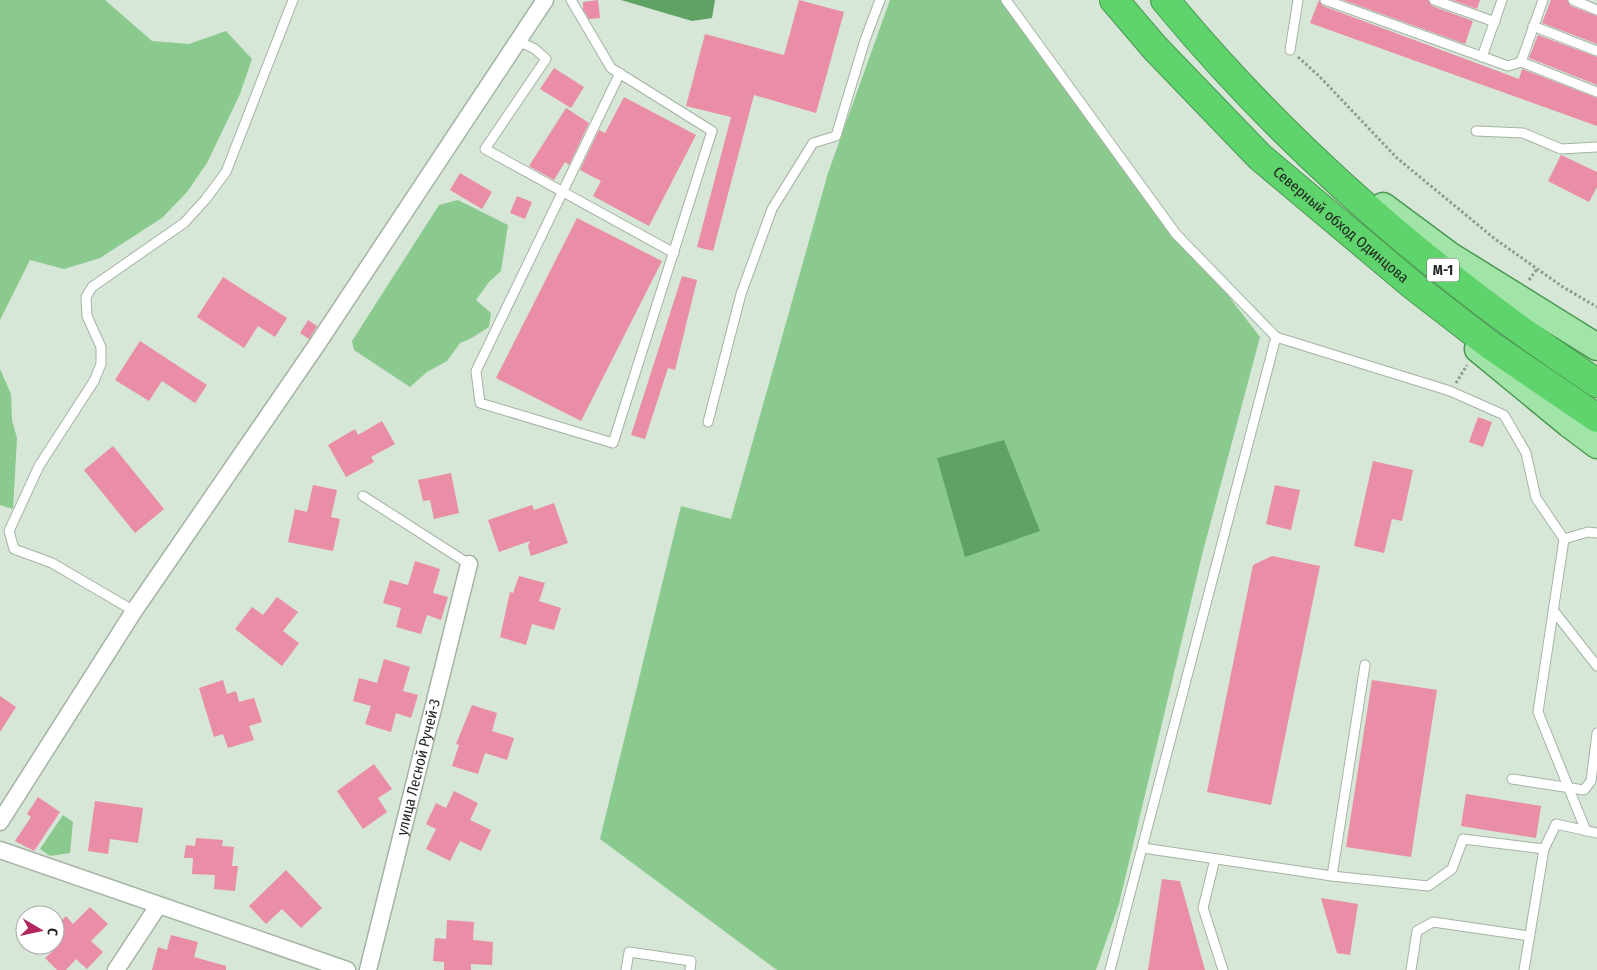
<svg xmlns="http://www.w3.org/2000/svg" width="1597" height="970" font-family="'Fira Sans Condensed',sans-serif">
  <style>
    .green { fill: #8bca8e }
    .water { fill: #5ea363 }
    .building { fill: #ea8da7 }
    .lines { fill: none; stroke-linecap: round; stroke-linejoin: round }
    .lane-casing { stroke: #a4b3a4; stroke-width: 11 }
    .street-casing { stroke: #a4b3a4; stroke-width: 19 }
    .primary-casing { stroke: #4a9852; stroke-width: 29 }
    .highway-casing { stroke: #4a9852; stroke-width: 30 }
    .path { stroke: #8e9a8e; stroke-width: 3; stroke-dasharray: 2.5 2.5; stroke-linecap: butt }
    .lane { stroke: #fff; stroke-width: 9 }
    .street { stroke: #fff; stroke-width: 16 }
    .primary { stroke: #a0e5a7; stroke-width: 26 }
    .highway { stroke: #60d46c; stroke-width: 28 }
    .labels { text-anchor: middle; stroke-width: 5; stroke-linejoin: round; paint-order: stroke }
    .shield { fill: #fff; stroke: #646864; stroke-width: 1 }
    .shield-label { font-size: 14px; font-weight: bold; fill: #222822 }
    .street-label { font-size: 15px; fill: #222822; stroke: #fff }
  </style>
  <rect width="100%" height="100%" fill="#d6e6d7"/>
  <g class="green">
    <polygon points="0,0 105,0 152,41 189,44 226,31 252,59 240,94 207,163 187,192 162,218 100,258 64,269 30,260 0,320"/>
    <polygon points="890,0 1001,0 1260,337 1203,551 1119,904 1096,970 777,970 600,839 681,506 731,519 828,173"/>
    <polygon points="458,200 508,225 501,271 489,282 476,300 491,313 489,327 470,339 460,343 447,361 427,372 410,387 354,350 352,341 439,205"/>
    <polygon points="0,369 11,394 12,420 17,438 13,509 0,505"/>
    <polygon points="63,815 73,822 70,853 50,856 40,849"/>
  </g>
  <g class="water">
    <polygon points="621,0 715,0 712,18 692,21"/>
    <polygon points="1004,440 1040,531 965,557 937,458"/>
  </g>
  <g class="building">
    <polygon points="598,0 600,18 589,19 583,9 583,2"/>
    <polygon points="799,0 844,12 816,113 754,95 713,251 697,247 731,117 686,106 705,34 784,55"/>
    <polygon points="1319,0 1323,6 1519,79 1522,69 1597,98 1597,126 1310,23"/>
    <polygon points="1343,0 1428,0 1432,6 1473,21 1465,44"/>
    <polygon points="1452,0 1480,0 1477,9"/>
    <polygon points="1551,0 1567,0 1571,6 1597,16 1597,44 1542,23"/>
    <polygon points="1538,35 1597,57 1597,85 1529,58"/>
    <polygon points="554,68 584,87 571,108 540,89"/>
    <polygon points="624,97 696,135 649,226 593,196 601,181 580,170 599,130 605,133"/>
    <polygon points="566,108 589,123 569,165 565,162 554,180 529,166"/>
    <polygon points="1561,155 1597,172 1597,187 1589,202 1548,181"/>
    <polygon points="460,173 492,192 482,209 450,190"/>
    <polygon points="517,196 532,202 525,219 510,213"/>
    <polygon points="577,218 662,261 581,421 496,378"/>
    <polygon points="682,276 697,280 675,370 668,368 645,439 631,435"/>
    <polygon points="223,277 287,318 275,337 258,326 244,348 197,317"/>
    <polygon points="308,320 317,326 309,339 300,333"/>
    <polygon points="140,341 207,385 195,403 162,381 149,401 115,380"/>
    <polygon points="1478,417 1492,422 1483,447 1469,442"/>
    <polygon points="382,421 395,444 371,457 374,462 346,477 328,445 355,429 358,435"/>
    <polygon points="113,446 164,509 135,533 84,470"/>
    <polygon points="1373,461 1413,470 1402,521 1392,519 1384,553 1354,546"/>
    <polygon points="451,473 459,513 434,519 430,500 423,501 418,480"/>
    <polygon points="313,485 337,490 331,517 340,519 333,551 288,542 295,509 307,512"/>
    <polygon points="1275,485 1300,490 1291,530 1266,524"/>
    <polygon points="554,503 568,543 531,556 528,546 530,541 499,552 488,520 532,505 534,510"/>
    <polygon points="1272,556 1320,566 1271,805 1207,792 1253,565"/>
    <polygon points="415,561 440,569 433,593 448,597 441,620 427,615 421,634 396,627 401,608 383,603 390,580 408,585"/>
    <polygon points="519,576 545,583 539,601 561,608 554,630 532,624 526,645 500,637 510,592 513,593"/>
    <polygon points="277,597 298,612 283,631 299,643 282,666 235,629 252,607 263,615"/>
    <polygon points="384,659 410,667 403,691 418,695 411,718 396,713 391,732 365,724 371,706 353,701 359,678 377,683"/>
    <polygon points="223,680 227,694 236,691 239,702 254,698 262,722 249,726 254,740 228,748 223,734 214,737 199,688"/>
    <polygon points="1372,680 1437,690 1411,857 1346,847"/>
    <polygon points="0,696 16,707 0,732"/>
    <polygon points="472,705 497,713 492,731 514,738 507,760 485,753 478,774 452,766 459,745 456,744"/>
    <polygon points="374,764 392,789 378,798 387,812 363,829 337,791"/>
    <polygon points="454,791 478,803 470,820 491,830 481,851 460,841 450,861 426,849 436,829 426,824 436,803 446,808"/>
    <polygon points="1466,794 1541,806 1536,838 1461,826"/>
    <polygon points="38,797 60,812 34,851 15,841 31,817 27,814"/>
    <polygon points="95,801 143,808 138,843 110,839 108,854 88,851"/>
    <polygon points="196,838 223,840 222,846 234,847 232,866 238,866 235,891 214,889 215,875 192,874 193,858 184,858 186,845 195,846"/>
    <polygon points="286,870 322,908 301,928 282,909 266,924 249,906"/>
    <polygon points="1162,879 1180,881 1205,970 1148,970"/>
    <polygon points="1321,898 1358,904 1350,955 1337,953"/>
    <polygon points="90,907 108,924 91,941 103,952 87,969 76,959 66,970 57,970 45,958 55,949 55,927 66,916 73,924"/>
    <polygon points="447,920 474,922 473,940 493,942 492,965 471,964 471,970 444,970 444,962 433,961 435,938 446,939"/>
    <polygon points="171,935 198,942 194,957 226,966 226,970 152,970 158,947 167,950"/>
  </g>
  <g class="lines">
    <defs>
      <g id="lane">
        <polyline points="571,0 611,68 712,131 613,443 480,403 476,371 620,73"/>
        <polyline points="1006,0 1176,234 1276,337 1450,391 1504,415 1526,453 1536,498 1564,539 1538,712 1586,831"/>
        <polyline points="1325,0 1508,66 1521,62 1597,92"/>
        <polyline points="1434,0 1495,22"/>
        <polyline points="1573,0 1597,10"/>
        <polyline points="1533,26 1597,51"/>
        <polyline points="518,41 535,49 546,59 485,149 674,253"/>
        <polyline points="1290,50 1298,0"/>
        <polyline points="1482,57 1502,0"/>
        <polyline points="1521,62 1543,0"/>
        <polyline points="1476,131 1523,133 1561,149 1597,147"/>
        <polyline points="708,422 741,294 772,209 813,143 836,136 865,40 880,0"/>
        <polyline points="363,496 469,564"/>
        <polyline points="1564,539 1588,532 1597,533"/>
        <polyline points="1553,610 1597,666"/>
        <polyline points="134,611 52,563 14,549 9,531 39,466 94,381 101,364 101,347 87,316 86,297 92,287 184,223 205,200 226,172 293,0"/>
        <polyline points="1512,779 1584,790 1591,781 1597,733"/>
        <polyline points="1143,848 1332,876 1365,665"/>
        <polyline points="1215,859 1203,908 1223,970"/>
        <polyline points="1332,876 1428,886 1452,869 1463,839 1544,849 1556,824 1597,833"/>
        <polyline points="626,970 629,952 691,961 690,970"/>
        <polyline points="1110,970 1276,337"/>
        <polyline points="1411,970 1417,931 1433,922 1529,936"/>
        <polyline points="1524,970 1544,849"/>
      </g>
      <g id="street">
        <polyline points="0,822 134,611 316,346 545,0"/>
        <polyline points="0,850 347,970"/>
        <polyline points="116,970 158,906"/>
        <path id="s1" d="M368,970l101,-406"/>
      </g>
      <g id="primary">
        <polyline points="1383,206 1449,255 1597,347"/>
        <polyline points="1478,349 1569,424 1597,445"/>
      </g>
      <g id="highway">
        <path id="s2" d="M1114,0l41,48 105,109 155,130 75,58 107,73"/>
        <path d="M1165,0c123,149 272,277 432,383"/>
      </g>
    </defs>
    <use href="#lane" class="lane-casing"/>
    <use href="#street" class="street-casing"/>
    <use href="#primary" class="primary-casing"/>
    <use href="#highway" class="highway-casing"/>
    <g class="path">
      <polyline points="1298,57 1319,76 1397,158 1495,239 1563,287 1597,307"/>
      <polyline points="1529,280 1537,269"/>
      <polyline points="1456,383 1467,365"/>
    </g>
    <use href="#lane" class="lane"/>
    <use href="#street" class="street"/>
    <use href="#primary" class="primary"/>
    <use href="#highway" class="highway"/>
  </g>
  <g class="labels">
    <rect class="shield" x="1427" y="258.5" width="32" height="23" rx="4"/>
    <g class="shield-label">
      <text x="1443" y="275">М-1</text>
    </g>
    <g class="street-label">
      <text dy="5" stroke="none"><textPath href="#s2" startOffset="320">Северный обход Одинцова</textPath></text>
      <text dy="5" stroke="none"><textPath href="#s1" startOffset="209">улица Лесной Ручей-3</textPath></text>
    </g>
  </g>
  <g transform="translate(40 930) rotate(99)"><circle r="24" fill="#ffffff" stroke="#a7a9a7"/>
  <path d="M0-4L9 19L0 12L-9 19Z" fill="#b2255e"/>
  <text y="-8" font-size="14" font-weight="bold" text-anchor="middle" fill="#222822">С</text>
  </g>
</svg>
